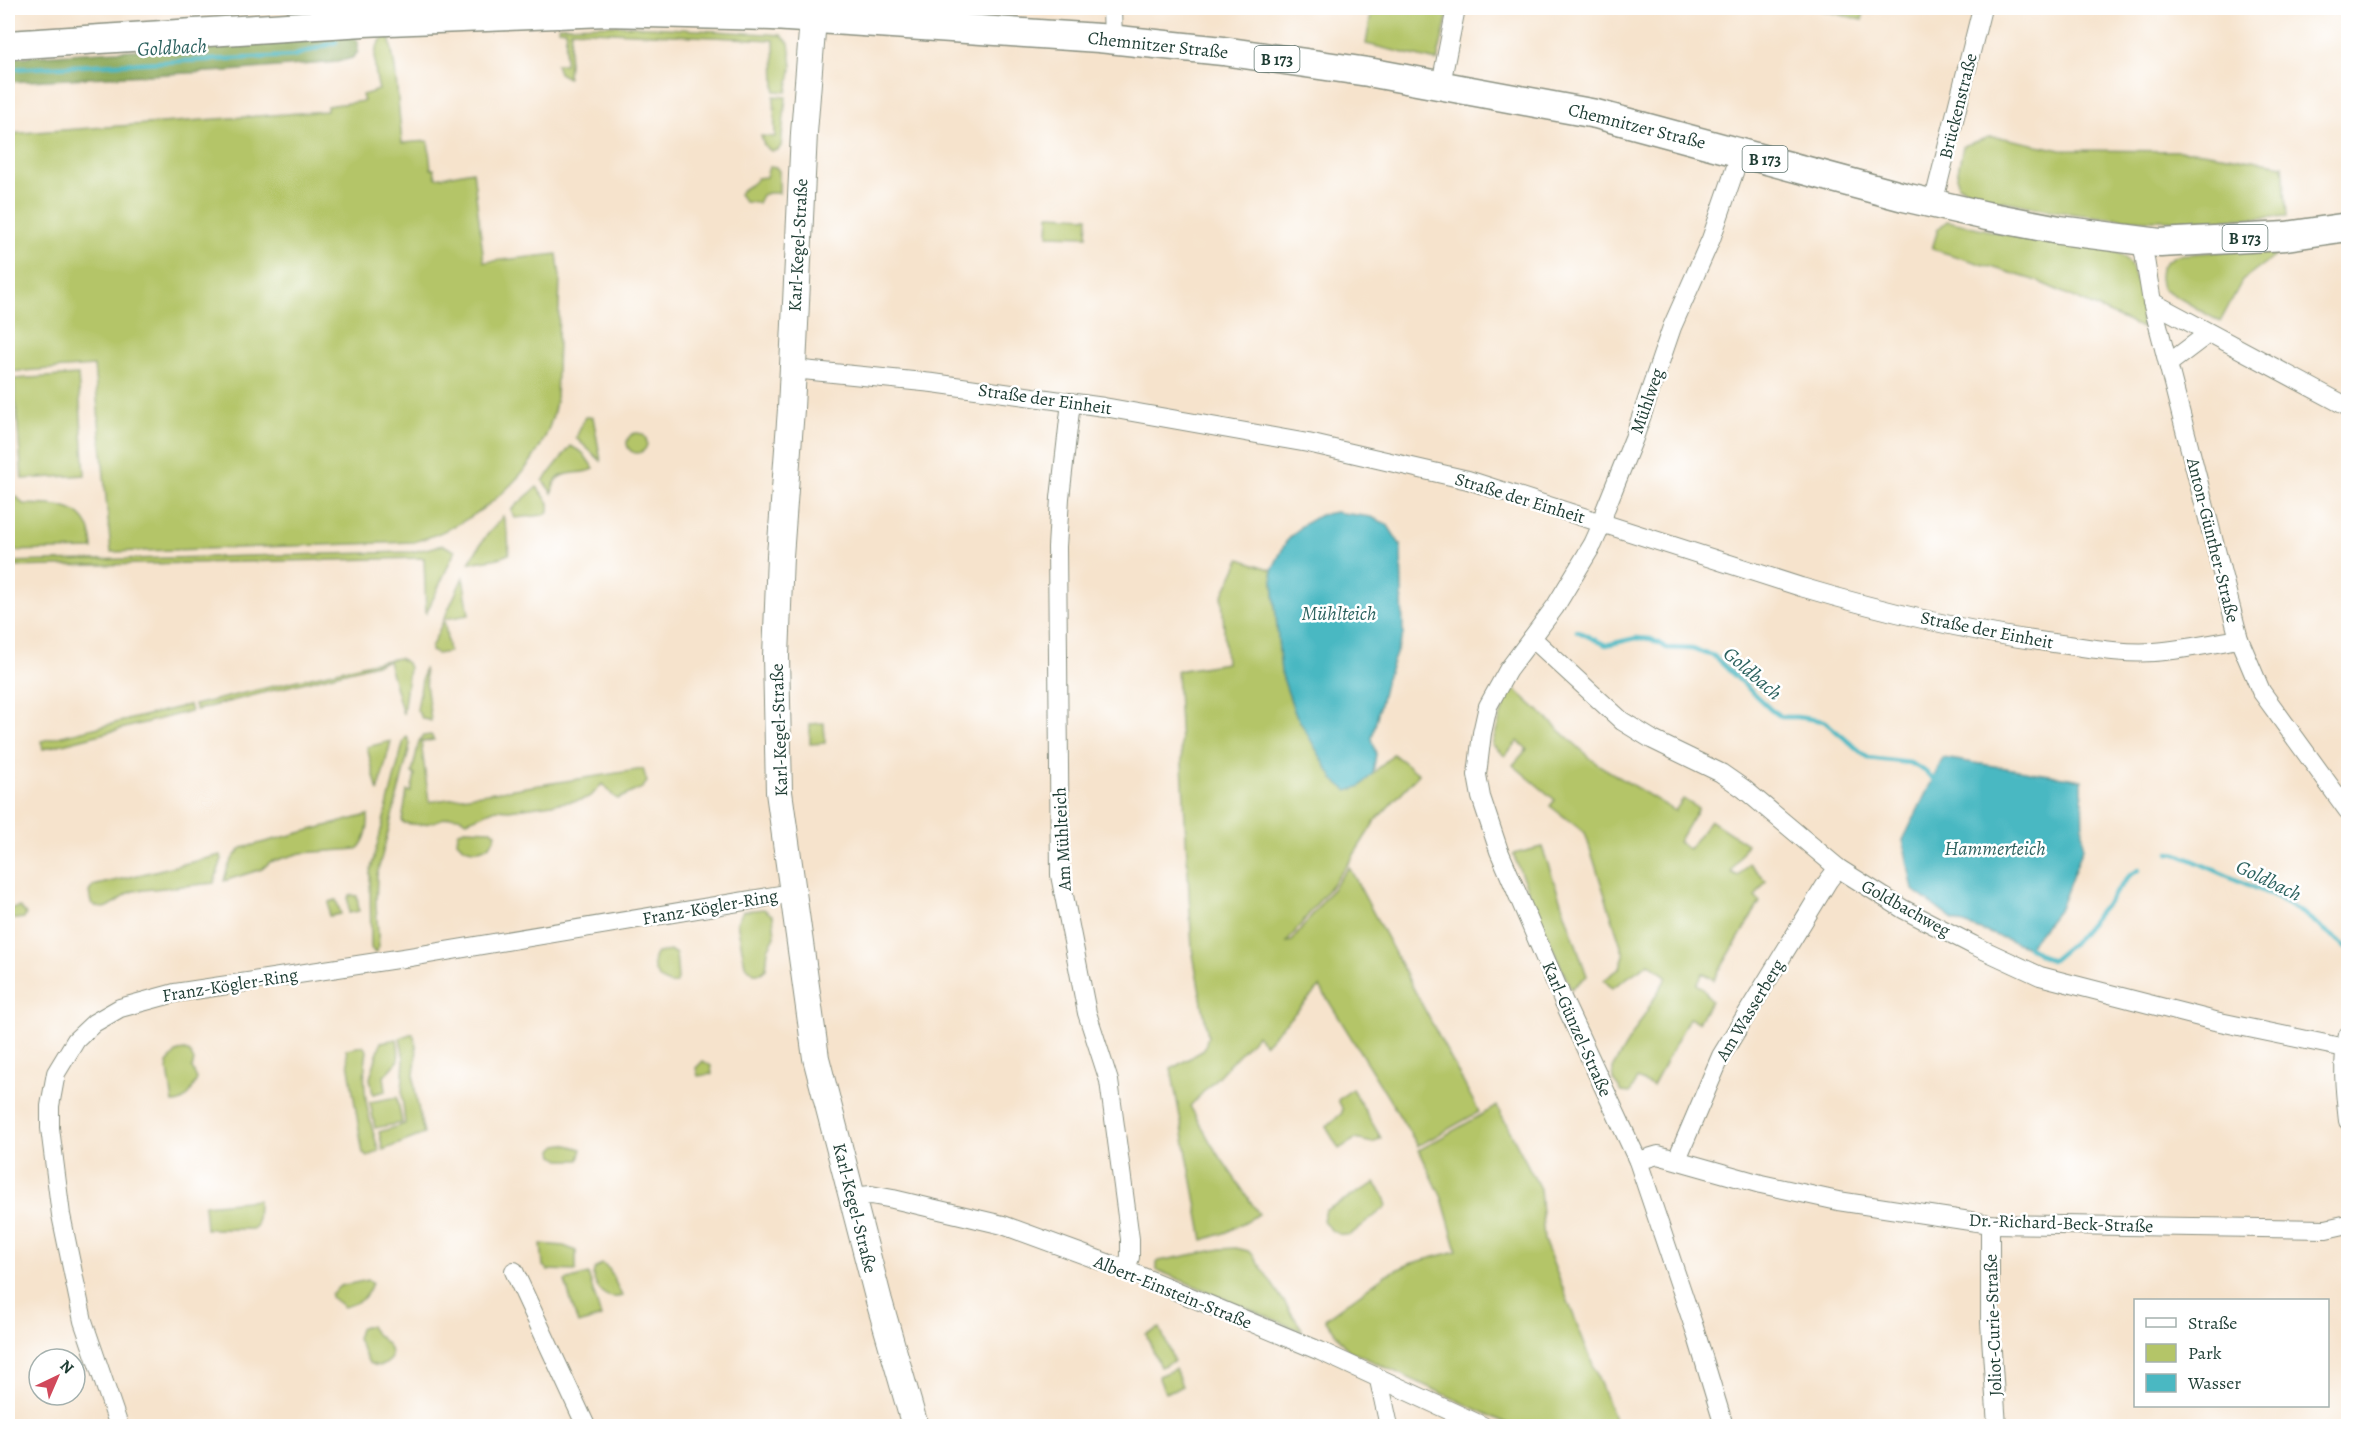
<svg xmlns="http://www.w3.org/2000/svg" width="2356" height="1434" font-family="Alegreya,serif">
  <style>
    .green { fill: #b4c568; stroke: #6a814e; stroke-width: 1.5 }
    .forest { fill: #8faa5c; stroke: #577448; stroke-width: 1.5 }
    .water { fill: #4ab8c2; stroke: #347a7b; stroke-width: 1.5 }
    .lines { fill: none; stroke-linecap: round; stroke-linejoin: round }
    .stream { stroke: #4ab8c2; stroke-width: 4.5 }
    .street-casing { stroke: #8a9080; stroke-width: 20 }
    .secondary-casing { stroke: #8a9080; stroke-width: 28 }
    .primary-casing { stroke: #8a9080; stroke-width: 31 }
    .street { stroke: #fff; stroke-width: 18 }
    .secondary { stroke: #fff; stroke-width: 26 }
    .primary { stroke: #fff; stroke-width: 28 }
    .labels { text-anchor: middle; stroke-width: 5; stroke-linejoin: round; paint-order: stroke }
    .shield { fill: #fff; stroke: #627771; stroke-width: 1.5 }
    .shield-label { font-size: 16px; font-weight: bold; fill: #1f3d34 }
    .street-label { font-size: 18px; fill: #1f3d34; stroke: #fff }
    .water-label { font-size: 20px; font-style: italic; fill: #2c625f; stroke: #fff }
  </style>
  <rect width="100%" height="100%" fill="#fff"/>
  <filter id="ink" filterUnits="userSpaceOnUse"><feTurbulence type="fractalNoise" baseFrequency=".0167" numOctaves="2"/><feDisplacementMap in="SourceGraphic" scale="12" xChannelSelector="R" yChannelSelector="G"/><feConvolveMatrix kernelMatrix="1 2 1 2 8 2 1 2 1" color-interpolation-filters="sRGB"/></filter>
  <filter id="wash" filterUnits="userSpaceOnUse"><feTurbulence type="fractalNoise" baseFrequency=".008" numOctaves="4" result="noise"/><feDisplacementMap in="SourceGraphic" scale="24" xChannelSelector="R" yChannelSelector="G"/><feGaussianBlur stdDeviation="1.35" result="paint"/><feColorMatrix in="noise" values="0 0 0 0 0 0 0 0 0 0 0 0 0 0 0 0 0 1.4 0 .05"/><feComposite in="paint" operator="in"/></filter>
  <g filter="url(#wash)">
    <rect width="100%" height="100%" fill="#f6e3cc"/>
    <g class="green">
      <polygon points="1372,8 1439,8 1449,10 1437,61 1366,44"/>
      <polygon points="1814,8 1865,8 1862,20"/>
      <polygon points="616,25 781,35 789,43 792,66 787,92 775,91 774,40 571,30 568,78 559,73 556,64 565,64 566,30 559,29 559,26"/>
      <path d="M387,35h2l6,33 7,75 26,-2 3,28h3l2,9 37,-7 11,91 73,-8 3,23 -4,125c-12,69 -77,121 -142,140l-303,10 -17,-186 -86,6v-238l319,-23v-5l37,-5 -2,-6 17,-5c-4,-17 -10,-44 8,-55z"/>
      <polygon points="774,96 786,97 781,146 778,150 771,151 764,145 761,136 775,137"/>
      <path d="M1989,137l15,1 57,12 135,1 87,14 4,51c-92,7 -183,8 -273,-13 -20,-4 -39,-7 -56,-18l-1,-9 6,-30z"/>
      <path d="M769,167h7l3,4v22h-11l-6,2 -4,8 -13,-1 -6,-8c5,-8 14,-8 18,-16l9,-1z"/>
      <polygon points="1049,215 1088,217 1087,236 1048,235"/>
      <path d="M1947,221c46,10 92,22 139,26 12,2 26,1 36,8 17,14 20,52 20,73l-105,-47 -105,-32 6,-20z"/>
      <path d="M2289,246l-47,35 -22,41 -58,-34c-5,-16 -1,-26 15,-33z"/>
      <polygon points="78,375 85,475 22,479 14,379"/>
      <polygon points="585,417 593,417 601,461 576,438"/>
      <circle cx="637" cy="443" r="10"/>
      <path d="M571,446l12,7 11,16c-17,8 -39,-3 -42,24l-9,-12z"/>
      <polygon points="537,487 549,503 549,511 544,515 515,518 511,510"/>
      <path d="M8,495l9,2 6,7c36,1 68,-1 70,45l-85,2z"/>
      <polygon points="503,516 508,534 509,554 499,558 469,563 483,540"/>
      <polygon points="443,545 455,551 426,614 424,558 8,567 8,562 412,552"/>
      <polygon points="1240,559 1272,570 1281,672 1295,713 1360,786 1393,754 1419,774 1375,821 1350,861 1287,942 1292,941 1349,867 1479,1112 1418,1146 1320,987 1265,1044 1257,1035 1190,1106 1212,1145 1259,1214 1227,1232 1203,1240 1171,1069 1204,1050 1208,1036 1192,949 1177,671 1226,663 1222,597"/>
      <polygon points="463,577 469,615 444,619 449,652 437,654 431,651 431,648"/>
      <polygon points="399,658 407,663 409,668 403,714 388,661 196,710 194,705 370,663"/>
      <polygon points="424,668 431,721 422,718 417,710"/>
      <polygon points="1510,685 1597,764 1675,811 1683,799 1698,808 1678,842 1689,849 1710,820 1747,844 1731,872 1738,876 1749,863 1766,881 1755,897 1760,902 1714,980 1703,973 1697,984 1704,990 1711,1001 1698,1022 1689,1018 1653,1086 1637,1079 1630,1093 1622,1092 1613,1080 1613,1067 1667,977 1649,963 1612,988 1604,980 1620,968 1624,955 1585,833 1550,806 1555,800 1513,765 1527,749 1518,741 1505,756 1492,745"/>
      <polygon points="189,705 191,711 43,749 41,741"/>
      <polygon points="824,723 825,743 810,744 810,724"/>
      <path d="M431,735l3,5 -13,2 8,60 214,-33 4,13 -5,6 -24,11c-8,-3 -9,-11 -16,-15l-11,12 -10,4 -72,10 -13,-1 -29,12c-17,-11 -26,1 -43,3 -6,1 -14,0 -20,-1l-2,-2 5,-30 4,1 4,-17 -3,-2 7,-32 4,-5z"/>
      <polygon points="407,737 410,743 408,754 377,875 376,906 379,947 375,953 371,948 370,873 404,740"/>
      <polygon points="391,741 378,792 367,747"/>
      <path d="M368,815c1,11 -2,27 -11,34l-56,4 -31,9 -8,7 -38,12c3,-14 7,-23 18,-33z"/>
      <path d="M464,829l27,1 5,3c-4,19 -27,23 -39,8l1,-8z"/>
      <polygon points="1542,847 1587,976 1571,989 1536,910 1513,854"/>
      <path d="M221,855l1,4 -8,24 -81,8c-16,6 -25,26 -42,12l-2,-11 4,-6z"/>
      <polygon points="350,895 357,896 359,911 349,913 348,898"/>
      <polygon points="336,900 341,914 329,916 329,902"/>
      <polygon points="20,907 26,914 24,918 8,920 8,909"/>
      <polygon points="764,909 773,916 775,936 768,949 766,969 761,973 754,973 745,965 737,922 743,911"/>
      <path d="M671,951l5,3 2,25 -3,5c-16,2 -28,-19 -18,-31z"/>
      <path d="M410,1034h3c8,20 0,29 1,48 2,17 6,35 10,52l-41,16 -4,-18 26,-8 -3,-30 2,-35 -4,-21z"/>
      <path d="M397,1039c4,21 2,23 -13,37l2,15 -13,3 -3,-16 11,-36z"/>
      <path d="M363,1046l4,5c-7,35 1,67 12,100l-11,6 -5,-3 -17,-105z"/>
      <path d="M185,1050l5,3 4,8 -2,7 5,11c-5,11 -10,24 -24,24l-6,-40 11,-12z"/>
      <polygon points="703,1061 711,1066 712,1074 698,1076 696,1068"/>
      <polygon points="1352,1089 1381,1138 1373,1143 1355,1139 1339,1149 1326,1127 1342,1113 1342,1108 1338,1100"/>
      <polygon points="397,1097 402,1123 375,1128 370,1102"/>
      <polygon points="1497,1106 1540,1189 1544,1240 1617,1426 1513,1426 1348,1350 1325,1319 1387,1274 1412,1263 1457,1251 1442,1198 1419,1150"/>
      <polygon points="564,1144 582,1149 579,1160 560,1160 554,1156 553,1150 557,1145"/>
      <path d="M1375,1183l8,11 4,12 -37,29c-13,1 -21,-4 -27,-15l3,-10z"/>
      <polygon points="258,1200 257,1225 253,1229 206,1229 204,1205"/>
      <polygon points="541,1244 564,1246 576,1251 576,1271 548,1270 543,1266"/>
      <polygon points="1236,1248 1248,1251 1253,1255 1302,1329 1301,1331 1157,1270 1157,1263 1159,1261 1221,1249"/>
      <path d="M602,1264l7,5 13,27c-16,5 -27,-7 -29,-22l2,-5z"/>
      <polygon points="588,1274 601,1317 578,1324 565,1281"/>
      <path d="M368,1280l4,3c-7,18 -11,18 -28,24l-13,-10v-3l9,-8z"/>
      <path d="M364,1326h6c4,10 16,13 20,23 5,15 -10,20 -21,14l-12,-24 3,-10z"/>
      <polygon points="1160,1328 1174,1361 1160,1367 1146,1334"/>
      <polygon points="1175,1369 1182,1386 1165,1393 1158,1376"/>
    </g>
    <polygon class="forest" points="352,36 358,42 358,52 352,58 337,62 228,71 8,82 8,58"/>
    <g class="water">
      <polygon points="1335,512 1371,517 1387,524 1401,546 1403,635 1385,683 1375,726 1372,738 1376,754 1373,773 1361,786 1348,791 1334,780 1295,713 1281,672 1272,570 1286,542 1301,526 1320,515"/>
      <polygon points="1943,758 2082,780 2083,848 2061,906 2028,947 1953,920 1913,890 1903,840"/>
    </g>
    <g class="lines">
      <g class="stream">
        <polyline points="8,69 293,56 336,42"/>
        <polyline points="1577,631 1606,645 1636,638 1651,639 1667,648 1692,649 1714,656 1771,710 1782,717 1797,717 1824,721 1868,758 1910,763 1925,771 1933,779"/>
        <polyline points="2169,853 2178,854 2269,894 2304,914 2348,948"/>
        <polyline points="2028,947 2051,961 2076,940 2130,875 2139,870"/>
      </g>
    </g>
  </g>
  <g filter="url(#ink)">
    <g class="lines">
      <defs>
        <g id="street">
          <polyline points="1112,8 1113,40"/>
          <polyline points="1441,84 1456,8"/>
          <polyline points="1933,204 1982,8"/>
          <polyline points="2142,241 2152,302 2239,639 2261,691 2348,811"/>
          <polyline points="2152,302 2348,407"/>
          <polyline points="2168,364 2209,333"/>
          <path d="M793,369l140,14 171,24 204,36 160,37 333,107c88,26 177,47 267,58 28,4 57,9 86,7 28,-2 57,-8 85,-13"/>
          <polyline points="1071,402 1060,498 1057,547 1060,875 1087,1013 1109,1081 1130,1239 1130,1257 1126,1270"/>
          <polyline points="1532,638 1622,721 1653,740 1721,773 1744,789 1838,868 1903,909 1973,945 2040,976 2215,1021 2345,1048"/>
          <path d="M2348,1035c-7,27 -3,59 0,86"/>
          <polyline points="1677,1159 1721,1056 1828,881 1838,868"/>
          <polyline points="1638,1161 1658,1155 1761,1184 1838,1201 1990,1224 2326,1229 2348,1224"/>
          <polyline points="852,1197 871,1195 893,1199 1003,1225 1126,1270 1320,1351 1483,1426"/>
          <polyline points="1990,1224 1990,1322 1997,1426"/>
          <polyline points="514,1271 586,1426"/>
          <polyline points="1379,1380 1389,1426"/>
          <polyline points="119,1426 83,1321 61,1215 50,1128 50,1106 56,1073 76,1040 94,1023 120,1008 175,993 410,957 792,893"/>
          <polyline points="1724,1426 1694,1327 1638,1161 1563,1000 1499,851 1481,797 1477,775 1482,733 1488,706 1508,670 1555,607 1593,544 1602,524 1605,510 1634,438 1672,327 1711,239 1741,152"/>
        </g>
        <polyline id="secondary" points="813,19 804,133 791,409 780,556 776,656 779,792 816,1058 879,1301 915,1426"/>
        <polyline id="primary" points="8,45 364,22 606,12 773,16 1099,38 1223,51 1368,72 1596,114 1904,197 1987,216 2059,230 2160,243 2286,236 2348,227"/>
      </defs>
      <use href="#street" class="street-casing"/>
      <use href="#secondary" class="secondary-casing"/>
      <use href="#primary" class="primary-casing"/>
      <use href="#street" class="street"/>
      <use href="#secondary" class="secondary"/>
      <use href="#primary" class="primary"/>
    </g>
  </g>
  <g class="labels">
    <g class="shield">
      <rect x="1254.5" y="46" width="45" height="26" rx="4.5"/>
      <rect x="1742.5" y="146" width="45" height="26" rx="4.5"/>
      <rect x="2222.5" y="225" width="45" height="26" rx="4.5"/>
    </g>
    <g class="shield-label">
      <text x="1277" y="65">B 173</text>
      <text x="1765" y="165">B 173</text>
      <text x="2245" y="244">B 173</text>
    </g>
    <g class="street-label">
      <text transform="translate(1158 45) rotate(6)" y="6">Chemnitzer Straße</text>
      <text transform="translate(1958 106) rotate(-76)" y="6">Brückenstraße</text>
      <text transform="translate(1637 126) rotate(14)" y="6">Chemnitzer Straße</text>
      <text transform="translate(798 245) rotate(-87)" y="6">Karl-Kegel-Straße</text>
      <text transform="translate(1045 399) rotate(8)" y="6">Straße der Einheit</text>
      <text transform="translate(1647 401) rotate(-71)" y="6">Mühlweg</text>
      <text transform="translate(1520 498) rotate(17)" y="6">Straße der Einheit</text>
      <text transform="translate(2213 540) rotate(76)" y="6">Anton-Günther-Straße</text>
      <text transform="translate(1987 630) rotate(11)" y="6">Straße der Einheit</text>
      <text transform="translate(779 730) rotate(-92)" y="6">Karl-Kegel-Straße</text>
      <text transform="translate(1062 839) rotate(-93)" y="6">Am Mühlteich</text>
      <text transform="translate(710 907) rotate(-10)" y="6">Franz-Kögler-Ring</text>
      <text transform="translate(1906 908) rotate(29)" y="6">Goldbachweg</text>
      <text transform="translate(230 985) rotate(-9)" y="6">Franz-Kögler-Ring</text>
      <text transform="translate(1750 1010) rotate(-59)" y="6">Am Wasserberg</text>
      <text transform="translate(1577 1029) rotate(66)" y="6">Karl-Günzel-Straße</text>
      <text transform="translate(855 1208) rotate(76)" y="6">Karl-Kegel-Straße</text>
      <text transform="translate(2061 1223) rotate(2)" y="6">Dr.-Richard-Beck-Straße</text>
      <text transform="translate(1173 1292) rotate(22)" y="6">Albert-Einstein-Straße</text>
      <text transform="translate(1993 1325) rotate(-92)" y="6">Joliot-Curie-Straße</text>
    </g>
    <g class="water-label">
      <text transform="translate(172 47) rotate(-3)" y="7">Goldbach</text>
      <text x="1339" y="620">Mühlteich</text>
      <text transform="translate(1753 673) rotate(41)" y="7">Goldbach</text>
      <text x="1995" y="855">Hammerteich</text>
      <text transform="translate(2269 880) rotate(26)" y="7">Goldbach</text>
    </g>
  </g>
  <rect width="2356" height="1434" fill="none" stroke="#fff" stroke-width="30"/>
  <rect x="2134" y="1299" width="195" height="108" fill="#ffffff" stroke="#a5b1ae" stroke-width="1.5"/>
  <rect x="2146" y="1318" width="30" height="9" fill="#ffffff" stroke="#a5b1ae" stroke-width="1.5"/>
  <text x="2188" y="1329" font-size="18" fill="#1f3d34">Straße</text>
  <rect x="2146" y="1344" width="30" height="18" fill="#b4c568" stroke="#a5b1ae" stroke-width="1.5"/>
  <text x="2188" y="1359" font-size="18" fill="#1f3d34">Park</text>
  <rect x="2146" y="1374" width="30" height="18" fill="#4ab8c2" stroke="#a5b1ae" stroke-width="1.5"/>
  <text x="2188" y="1389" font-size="18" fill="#1f3d34">Wasser</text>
  <g transform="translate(57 1377) rotate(44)"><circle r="28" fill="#ffffff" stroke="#a5b1ae" stroke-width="1.5"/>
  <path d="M0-4.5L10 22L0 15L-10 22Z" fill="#d1495b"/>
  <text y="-9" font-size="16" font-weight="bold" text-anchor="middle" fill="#1f3d34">N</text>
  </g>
</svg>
